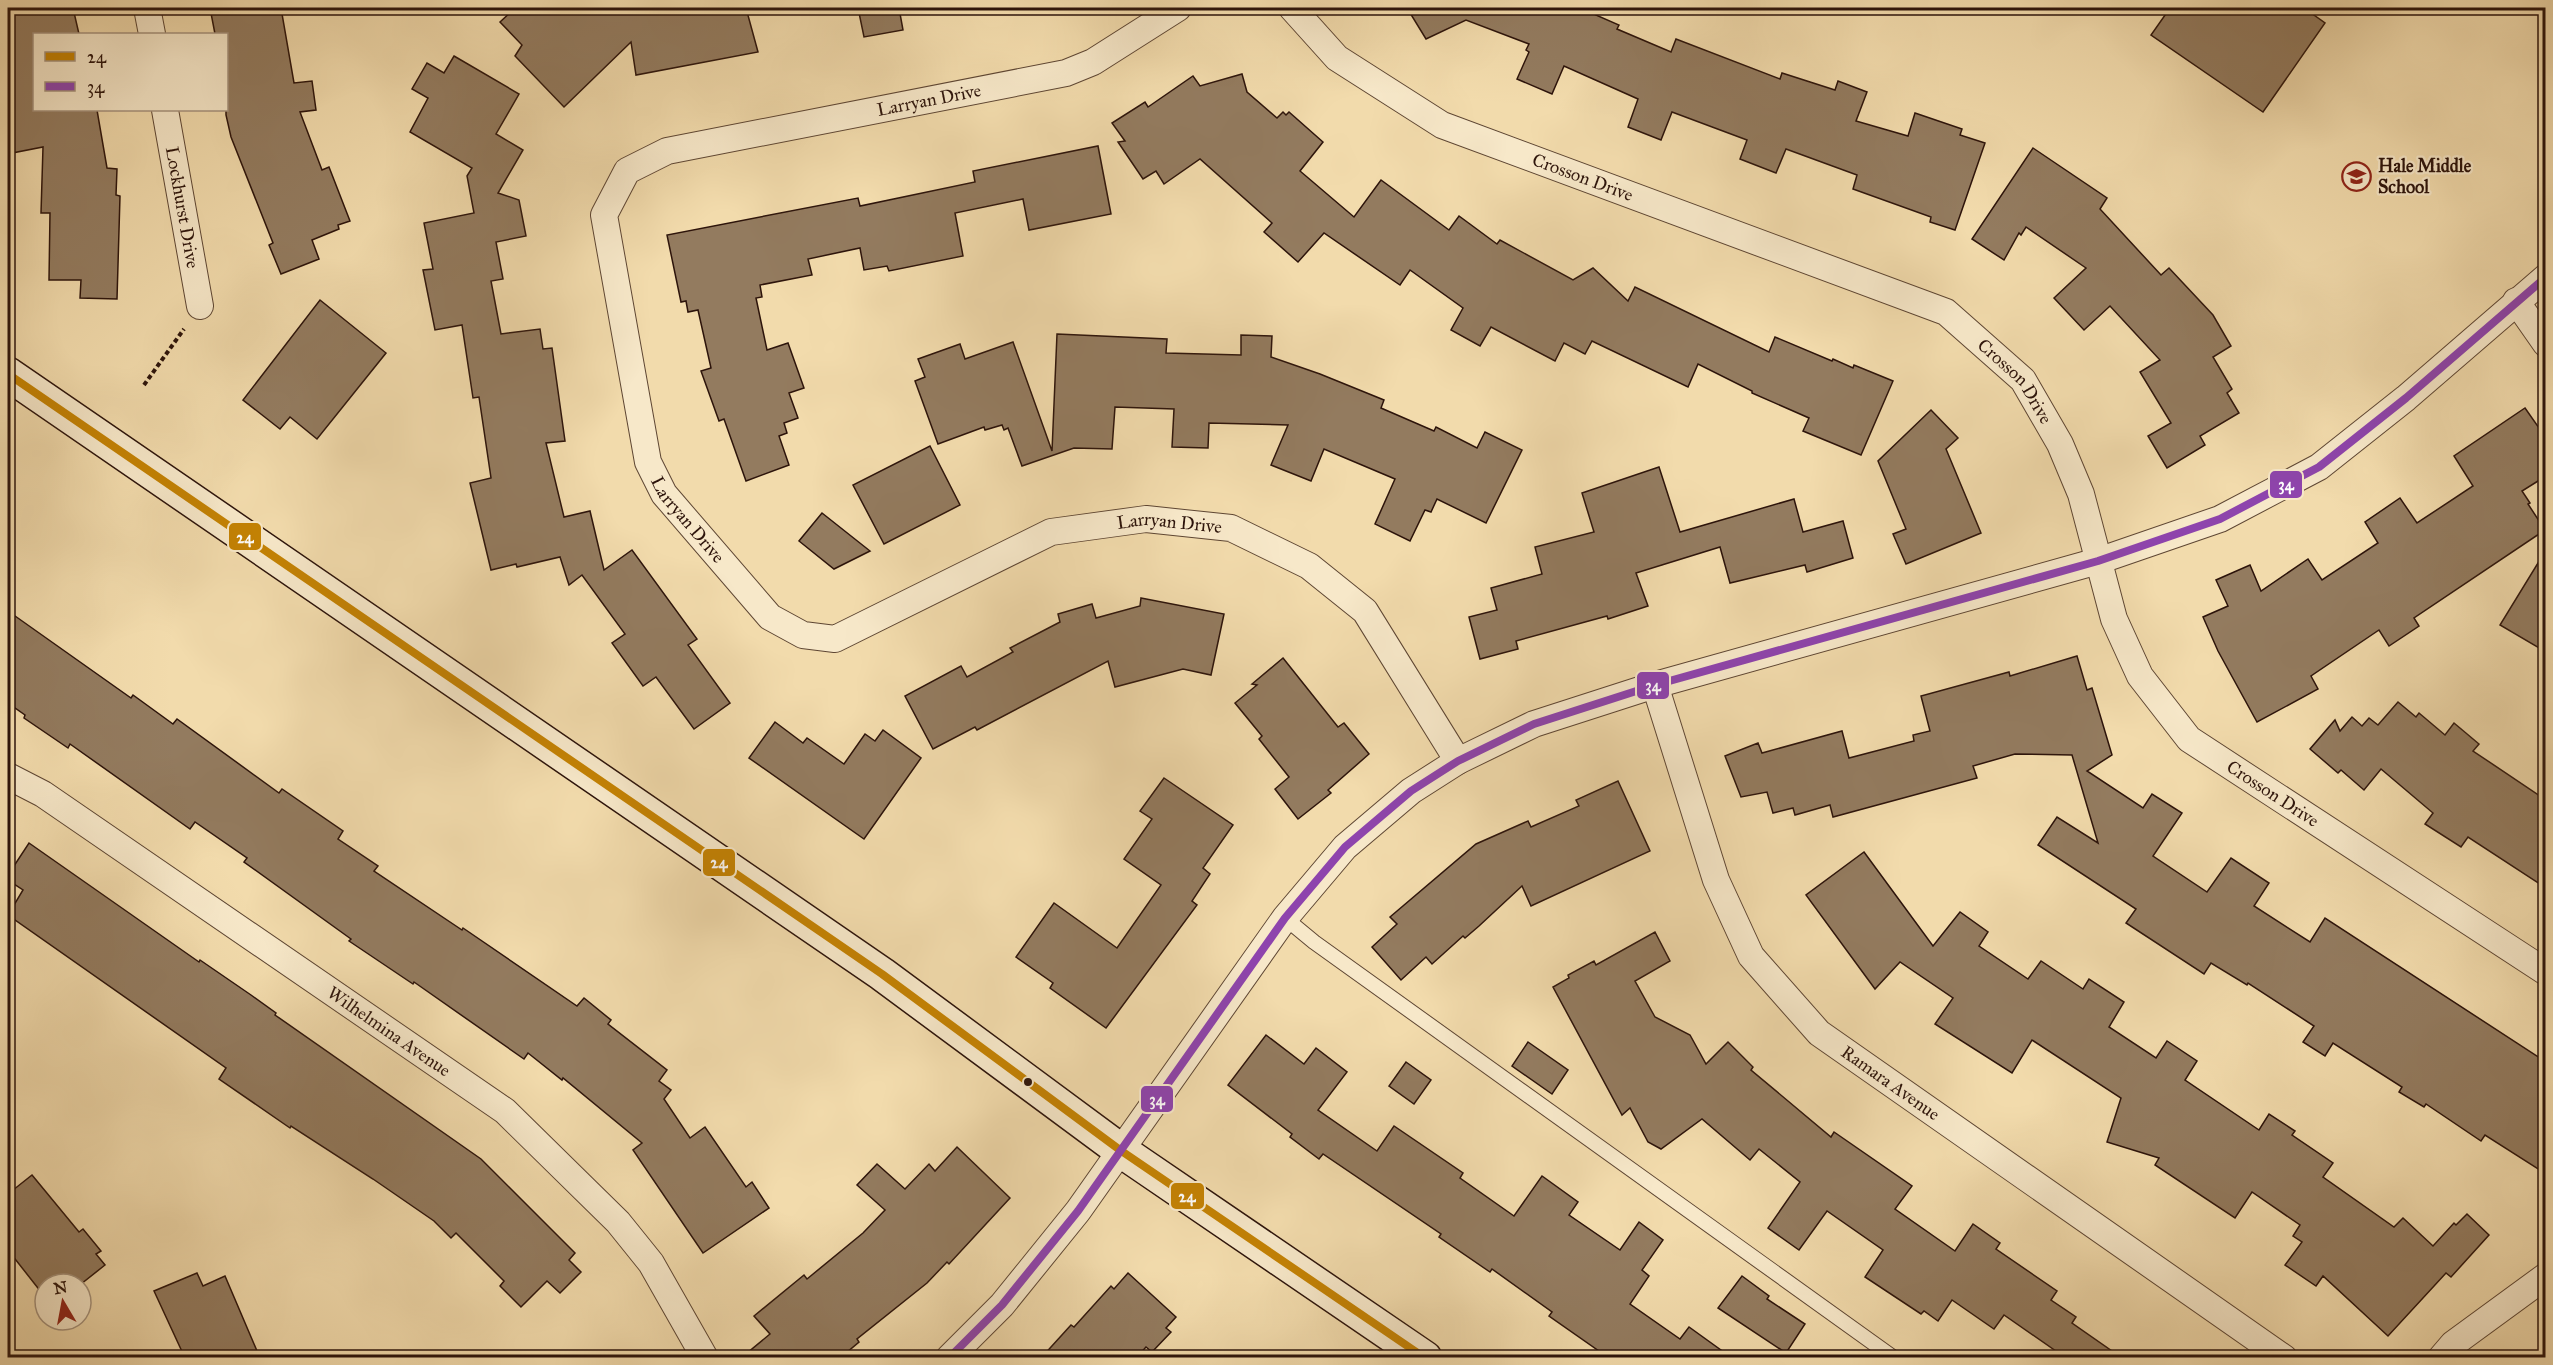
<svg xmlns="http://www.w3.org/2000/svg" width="2553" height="1365" font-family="'IM FELL Great Primer',serif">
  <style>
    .building { fill: #937b5f; stroke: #2d140b; stroke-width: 1.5 }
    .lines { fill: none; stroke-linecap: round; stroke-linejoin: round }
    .lane-casing { stroke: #5e4633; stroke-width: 16 }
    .street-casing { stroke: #5e4633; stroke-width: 28 }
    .secondary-casing { stroke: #2d140b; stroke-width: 36 }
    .path { stroke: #2d140b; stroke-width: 4; stroke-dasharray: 4.5 3; stroke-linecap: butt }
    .lane { stroke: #f7e8c9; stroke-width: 14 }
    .street { stroke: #f7e8c9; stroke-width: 26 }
    .secondary { stroke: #f7e8c9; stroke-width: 33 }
    .bus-1-casing { stroke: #f7e8c9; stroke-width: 12 }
    .bus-2-casing { stroke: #f7e8c9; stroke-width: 12 }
    .bus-1 { stroke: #c48203; stroke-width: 8 }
    .bus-2 { stroke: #8e44ad; stroke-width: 8 }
    .bus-dot { fill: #2d140b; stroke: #f7e8c9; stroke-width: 2 }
    .labels { text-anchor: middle; stroke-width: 4.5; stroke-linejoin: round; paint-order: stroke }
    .street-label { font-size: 18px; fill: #2d140b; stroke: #f7e8c9 }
    .poi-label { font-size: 18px; font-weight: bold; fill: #2d140b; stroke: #f7e8c9; text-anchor: start }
    .line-badge { stroke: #f7e8c9; stroke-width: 2 }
    .badge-label { font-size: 16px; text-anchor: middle; font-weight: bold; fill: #fff }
  </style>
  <rect width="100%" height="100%" fill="#f2dbac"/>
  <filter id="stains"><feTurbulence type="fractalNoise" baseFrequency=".00333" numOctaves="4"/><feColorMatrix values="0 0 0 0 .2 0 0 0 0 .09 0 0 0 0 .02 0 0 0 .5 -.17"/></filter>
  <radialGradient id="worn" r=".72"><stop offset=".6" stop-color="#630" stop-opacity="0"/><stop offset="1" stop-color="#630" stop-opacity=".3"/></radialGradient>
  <g class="building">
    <polygon points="8,8 73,8 79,34 34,34 34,110 97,110 107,168 117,169 116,195 120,196 117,299 80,298 81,280 49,280 50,213 41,213 43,147 12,153 8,125 8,89 12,88 8,62"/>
    <polygon points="210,8 281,8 294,83 312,81 316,110 300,112 322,170 329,167 350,221 338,225 339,229 312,240 319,259 281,274 269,245 273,243 231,137 226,115 226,34 215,34"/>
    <polygon points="515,8 746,8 758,52 636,75 631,42 564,107 515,56 522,45 500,22"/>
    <polygon points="858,8 899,8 903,30 864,37"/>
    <polygon points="1407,8 1580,8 1619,25 1617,29 1671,52 1676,39 1780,79 1782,73 1835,90 1838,81 1867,92 1856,121 1908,136 1915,113 1962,129 1960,135 1985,143 1955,230 1930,222 1931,217 1853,189 1857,175 1786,149 1776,173 1740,159 1747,140 1672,112 1661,140 1628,127 1638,99 1564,66 1552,94 1517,79 1529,52 1526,50 1529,44 1466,20 1426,39"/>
    <polygon points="2170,8 2304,8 2325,23 2263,112 2151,35"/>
    <polygon points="454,56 519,94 496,134 523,150 498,193 519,200 526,236 496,242 503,279 491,281 501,334 540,329 543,349 552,348 565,441 546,443 564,517 590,511 604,570 632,550 697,639 688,645 730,703 694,729 656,677 643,686 612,643 625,634 582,575 569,585 560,557 517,567 516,564 491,570 470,483 491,478 479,397 473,398 462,325 435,330 423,270 433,269 424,223 474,213 467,176 472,168 410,132 428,98 412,89 427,63 444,73"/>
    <polygon points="1242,74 1247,92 1277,118 1283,112 1286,115 1289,112 1323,142 1300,171 1354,217 1381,180 1449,230 1459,216 1497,244 1500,240 1573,280 1593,268 1628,301 1635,287 1769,352 1775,337 1832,361 1833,359 1853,368 1854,365 1893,381 1861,455 1803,431 1809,418 1752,393 1752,391 1698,364 1688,387 1592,341 1585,354 1564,343 1555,361 1491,327 1480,346 1451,330 1463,308 1410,270 1400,285 1324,233 1298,262 1264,232 1272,223 1200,159 1164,184 1156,171 1143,179 1118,142 1125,141 1112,123 1145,102 1148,107 1193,76 1200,86"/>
    <polygon points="1098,146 1111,214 1029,230 1023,199 955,213 963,256 889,271 887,266 864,270 860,248 808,259 812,275 760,285 762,297 756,298 767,350 788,343 804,388 789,393 798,418 784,423 787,433 779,436 789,465 746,481 724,419 719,421 701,371 711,368 698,310 688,312 686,301 681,302 667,235 858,198 860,206 975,182 973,171"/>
    <polygon points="2033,148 2107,198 2100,209 2161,275 2169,268 2213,315 2231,346 2213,357 2232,389 2227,393 2239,413 2200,436 2205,445 2167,468 2148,436 2171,423 2140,372 2160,360 2110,306 2084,330 2054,298 2086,268 2026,227 2021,235 2019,233 2004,260 1972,239"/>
    <polygon points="320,300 386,353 317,439 290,417 280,429 243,400"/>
    <polygon points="1057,334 1167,339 1166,353 1241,355 1241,335 1272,336 1271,357 1320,374 1384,400 1381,408 1434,431 1436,427 1477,448 1485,432 1522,450 1486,523 1437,499 1431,512 1425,510 1410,541 1375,524 1395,479 1324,449 1311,481 1271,465 1288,425 1209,423 1208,448 1172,447 1174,409 1115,407 1112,449 1074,448 1022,466 1008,428 1004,430 1002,425 985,430 984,427 938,444 915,381 925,377 918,359 960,344 965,359 1013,342 1052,451"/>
    <polygon points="2525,408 2546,438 2546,476 2522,491 2530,503 2528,504 2545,530 2414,618 2419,626 2389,646 2379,630 2311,676 2318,689 2257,722 2218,651 2203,617 2228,606 2216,580 2250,565 2261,591 2308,559 2322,580 2378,543 2365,522 2400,498 2417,523 2473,486 2454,456"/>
    <polygon points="1931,410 1958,438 1946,449 1981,533 1906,564 1893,534 1906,529 1878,461"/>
    <polygon points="930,446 960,505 884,544 853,485"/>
    <polygon points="1659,467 1680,532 1794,499 1803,532 1843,521 1853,558 1807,572 1805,565 1730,583 1720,547 1636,573 1648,606 1608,619 1607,616 1516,641 1518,649 1480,659 1469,617 1497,610 1491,588 1542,574 1535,547 1594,532 1582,493"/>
    <polygon points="822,513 870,551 834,569 799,541"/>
    <polygon points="2546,550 2546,652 2500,625"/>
    <polygon points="1141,598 1224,614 1211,675 1183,669 1115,687 1108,661 977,730 975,727 933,749 905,696 961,666 967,677 1013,652 1010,648 1060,622 1058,614 1092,604 1096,618 1140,606"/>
    <polygon points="8,611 131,698 133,695 173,724 177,719 279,793 282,789 343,831 338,839 378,866 374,871 462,930 463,928 577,1006 584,998 611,1020 608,1024 667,1070 659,1081 671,1090 664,1099 690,1138 705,1127 746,1187 752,1182 769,1208 703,1253 633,1150 642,1143 563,1078 562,1080 528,1053 524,1059 414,982 413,984 349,941 351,939 244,862 247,858 195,822 190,829 70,744 68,748 24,718 25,715 8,703"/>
    <polygon points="2077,656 2087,690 2092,688 2112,755 2087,771 2143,808 2152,794 2182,813 2153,856 2207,892 2231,858 2269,883 2254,906 2310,942 2325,918 2546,1062 2546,1174 2485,1135 2481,1141 2426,1104 2424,1107 2399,1092 2402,1087 2333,1043 2325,1056 2303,1042 2314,1026 2248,983 2247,985 2211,963 2204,974 2126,923 2136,909 2038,845 2057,817 2098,843 2072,755 2015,754 1973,766 1977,778 1833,817 1830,805 1795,815 1793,808 1773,813 1767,792 1741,797 1725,756 1758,743 1762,753 1842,731 1849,758 1914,741 1913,735 1930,731 1921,696 2009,672 2010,676"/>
    <polygon points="1283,658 1338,727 1344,723 1369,754 1328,790 1331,793 1298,819 1275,789 1289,777 1259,739 1262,736 1235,703 1257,685 1252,684"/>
    <polygon points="2398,702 2416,717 2419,713 2445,735 2454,723 2479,744 2473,751 2546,800 2546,888 2468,837 2461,847 2425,824 2433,813 2381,769 2364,790 2341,770 2338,773 2310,749 2335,720 2340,731 2352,717 2362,726 2369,718 2378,725"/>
    <polygon points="775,722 803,743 807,738 844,764 865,734 875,741 883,730 921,758 864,839 749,758"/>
    <polygon points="1164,778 1233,825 1203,868 1210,874 1192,901 1197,905 1106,1028 1050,988 1053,983 1016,957 1054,903 1117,948 1161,885 1124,859 1152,819 1140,811"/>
    <polygon points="1618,781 1650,851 1531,906 1522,886 1479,926 1465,938 1463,936 1432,964 1426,957 1401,980 1372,947 1397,924 1390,917 1476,844 1528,821 1531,827 1579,806 1576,800"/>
    <polygon points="29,843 199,962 200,960 251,995 276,1013 275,1015 481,1159 575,1253 569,1260 581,1272 560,1293 547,1281 521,1307 500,1286 504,1281 456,1233 451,1238 434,1221 373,1179 291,1126 290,1128 219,1079 226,1068 8,915 23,890 8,880 8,875"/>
    <polygon points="1864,852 1933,946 1960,912 1988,932 1979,946 2028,979 2041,961 2083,989 2089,979 2124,1002 2109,1027 2156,1058 2167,1041 2197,1061 2185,1080 2259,1130 2269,1114 2295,1131 2292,1135 2333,1163 2323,1177 2394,1227 2403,1218 2433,1246 2454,1223 2456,1225 2467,1214 2489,1235 2451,1277 2446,1273 2388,1336 2323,1276 2316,1286 2285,1265 2302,1242 2293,1236 2300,1225 2252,1192 2235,1218 2155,1165 2159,1158 2107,1142 2121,1098 2032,1040 2012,1073 1935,1024 1953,998 1900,962 1875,989 1806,895"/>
    <polygon points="1655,932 1670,961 1635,981 1655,1017 1690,1035 1706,1064 1728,1042 1753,1067 1751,1070 1831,1137 1834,1132 1912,1186 1895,1209 1955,1251 1973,1224 2000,1243 1996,1249 2057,1291 2051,1300 2076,1317 2072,1323 2122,1358 2066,1358 2004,1315 1994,1329 1952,1300 1938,1321 1924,1311 1921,1314 1865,1277 1883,1250 1827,1211 1799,1250 1768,1228 1800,1182 1759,1149 1750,1160 1702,1119 1661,1149 1648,1142 1630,1108 1622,1115 1553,987 1569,978 1568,975 1594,961 1596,965"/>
    <polygon points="1266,1035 1304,1064 1316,1048 1347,1072 1318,1110 1377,1151 1394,1126 1463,1173 1460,1178 1514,1216 1542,1176 1578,1202 1569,1215 1620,1250 1639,1222 1663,1240 1642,1270 1649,1276 1630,1304 1680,1339 1689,1327 1732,1358 1609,1358 1549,1316 1552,1312 1492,1269 1490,1272 1439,1237 1441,1234 1323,1154 1319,1159 1290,1137 1292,1134 1228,1085"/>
    <polygon points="1528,1042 1568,1070 1552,1094 1512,1066"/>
    <polygon points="1406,1062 1431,1080 1414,1104 1389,1086"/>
    <polygon points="957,1147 1010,1198 949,1264 947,1262 927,1283 857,1339 859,1342 840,1358 741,1358 770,1334 754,1316 804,1275 807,1279 863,1233 885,1210 857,1185 877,1164 905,1189 929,1164 935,1171"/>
    <polygon points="32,1175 79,1232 83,1229 101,1251 96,1254 105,1265 81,1284 45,1284 45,1297 8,1250 8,1194"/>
    <polygon points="197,1273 203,1286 225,1276 260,1358 185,1358 154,1291"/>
    <polygon points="1128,1273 1176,1317 1166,1328 1171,1332 1152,1352 1146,1347 1136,1358 1041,1358 1071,1325 1074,1327 1111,1286 1114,1289"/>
    <polygon points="1742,1276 1769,1296 1767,1299 1805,1324 1786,1353 1718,1308"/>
  </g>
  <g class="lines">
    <defs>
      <polyline id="lane" points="1285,918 1314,942 1894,1358"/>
      <g id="street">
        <polyline points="147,8 152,34"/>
        <path id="s1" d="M1178,8l-85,54 -27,11 -399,78 -40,20 -23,44 44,247 16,32 106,123 33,18 32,4 216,-107 95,-13 85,9 78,38 56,45 93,150"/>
        <path id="s2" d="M1292,8l45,50 105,67 504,187 77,68 37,64 21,50 33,125 26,57 49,63 357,233"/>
        <path id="s3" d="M165,110l35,196"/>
        <polyline points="2516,301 2546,344"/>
        <path id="s4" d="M1655,685l61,195 35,76 68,77 465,325"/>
        <path id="s5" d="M8,776l35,18 462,317 113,111 33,41 54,95"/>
        <polyline points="949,1358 1002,1305 1078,1211 1285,918 1345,847 1411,791 1458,761 1534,724 1655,685 2098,561 2220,519 2319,467 2406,398 2546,277"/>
        <polyline points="2441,1358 2453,1344 2546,1276"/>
      </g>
      <polyline id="secondary" points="8,374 882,974 1120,1150 1425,1358"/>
    </defs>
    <use href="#lane" class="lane-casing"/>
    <use href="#street" class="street-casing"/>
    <use href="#secondary" class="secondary-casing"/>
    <polyline class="path" points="144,385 184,329"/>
    <use href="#lane" class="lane"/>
    <use href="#street" class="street"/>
    <use href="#secondary" class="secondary"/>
    <defs>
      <polyline id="bus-1" points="8,374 882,974 1120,1150 1425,1358"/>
      <polyline id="bus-2" points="949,1358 1002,1305 1078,1211 1285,918 1345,847 1411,791 1458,761 1534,724 1655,685 2098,561 2220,519 2319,467 2406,398 2546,277"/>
    </defs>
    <use href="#bus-1" class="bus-1-casing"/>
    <use href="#bus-2" class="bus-2-casing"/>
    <use href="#bus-1" class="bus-1"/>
    <use href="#bus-2" class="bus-2"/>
  </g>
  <defs>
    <symbol id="school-ring" viewBox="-11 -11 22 22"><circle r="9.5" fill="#f7e8c9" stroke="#8f2418" stroke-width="1.5"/><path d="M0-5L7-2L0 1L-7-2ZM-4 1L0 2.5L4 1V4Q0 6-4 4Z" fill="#8f2418"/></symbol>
  </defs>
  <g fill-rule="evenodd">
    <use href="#school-ring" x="2340" y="160" width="33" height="33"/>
  </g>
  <circle class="bus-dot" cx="1028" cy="1082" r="5"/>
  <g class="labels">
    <g class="street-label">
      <text transform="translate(929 100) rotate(-11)" y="6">Larryan Drive</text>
      <text dy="6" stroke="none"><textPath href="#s2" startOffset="342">Crosson Drive</textPath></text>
      <text dy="6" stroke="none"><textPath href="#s3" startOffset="99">Lockhurst Drive</textPath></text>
      <text dy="6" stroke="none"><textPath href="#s2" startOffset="828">Crosson Drive</textPath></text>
      <text dy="6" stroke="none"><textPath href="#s1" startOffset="952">Larryan Drive</textPath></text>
      <text dy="6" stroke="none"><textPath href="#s1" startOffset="1510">Larryan Drive</textPath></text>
      <text dy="6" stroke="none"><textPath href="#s2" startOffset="1332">Crosson Drive</textPath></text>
      <text dy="6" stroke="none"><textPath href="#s5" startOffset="459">Wilhelmina Avenue</textPath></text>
      <text dy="6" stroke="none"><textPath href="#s4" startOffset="478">Ramara Avenue</textPath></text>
    </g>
    <g class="poi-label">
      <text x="2378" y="172">Hale Middle<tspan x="2378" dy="21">School</tspan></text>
    </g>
  </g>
  <g class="line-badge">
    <rect x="2269" y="470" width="34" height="29" rx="6" fill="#8e44ad"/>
    <rect x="228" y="522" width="34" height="29" rx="6" fill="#c48203"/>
    <rect x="1636" y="671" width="34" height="29" rx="6" fill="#8e44ad"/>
    <rect x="702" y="848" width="34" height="29" rx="6" fill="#c48203"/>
    <rect x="1140" y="1085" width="34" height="28" rx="6" fill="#8e44ad"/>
    <rect x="1170" y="1182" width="35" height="28" rx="6" fill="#c48203"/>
  </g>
  <g class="badge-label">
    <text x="2286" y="490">34</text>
    <text x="245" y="543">24</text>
    <text x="1653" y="691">34</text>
    <text x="719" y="868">24</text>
    <text x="1157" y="1105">34</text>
    <text x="1187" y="1202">24</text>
  </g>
  <rect width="2553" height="1365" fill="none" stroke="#f2dbac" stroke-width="30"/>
  <rect x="9" y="9" width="2535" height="1347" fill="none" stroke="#2d140b" stroke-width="3"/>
  <rect x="15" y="15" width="2523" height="1335" fill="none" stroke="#2d140b" stroke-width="1.5"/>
  <rect x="33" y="33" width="195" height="78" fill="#f7e8c9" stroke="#a6937d" stroke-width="1.5"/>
  <rect x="45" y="52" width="30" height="9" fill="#c48203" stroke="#a6937d" stroke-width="1.5"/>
  <text x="87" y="63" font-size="18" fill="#2d140b">24</text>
  <rect x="45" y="82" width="30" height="9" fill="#8e44ad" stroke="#a6937d" stroke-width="1.5"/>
  <text x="87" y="93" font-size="18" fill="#2d140b">34</text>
  <g transform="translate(63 1302) rotate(350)"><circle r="28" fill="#f7e8c9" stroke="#a6937d" stroke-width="1.5"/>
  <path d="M0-4.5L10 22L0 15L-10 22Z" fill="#8f2418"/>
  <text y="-9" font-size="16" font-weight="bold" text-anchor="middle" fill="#2d140b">N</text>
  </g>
  <rect width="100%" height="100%" filter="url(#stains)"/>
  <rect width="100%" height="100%" fill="url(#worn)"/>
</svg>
